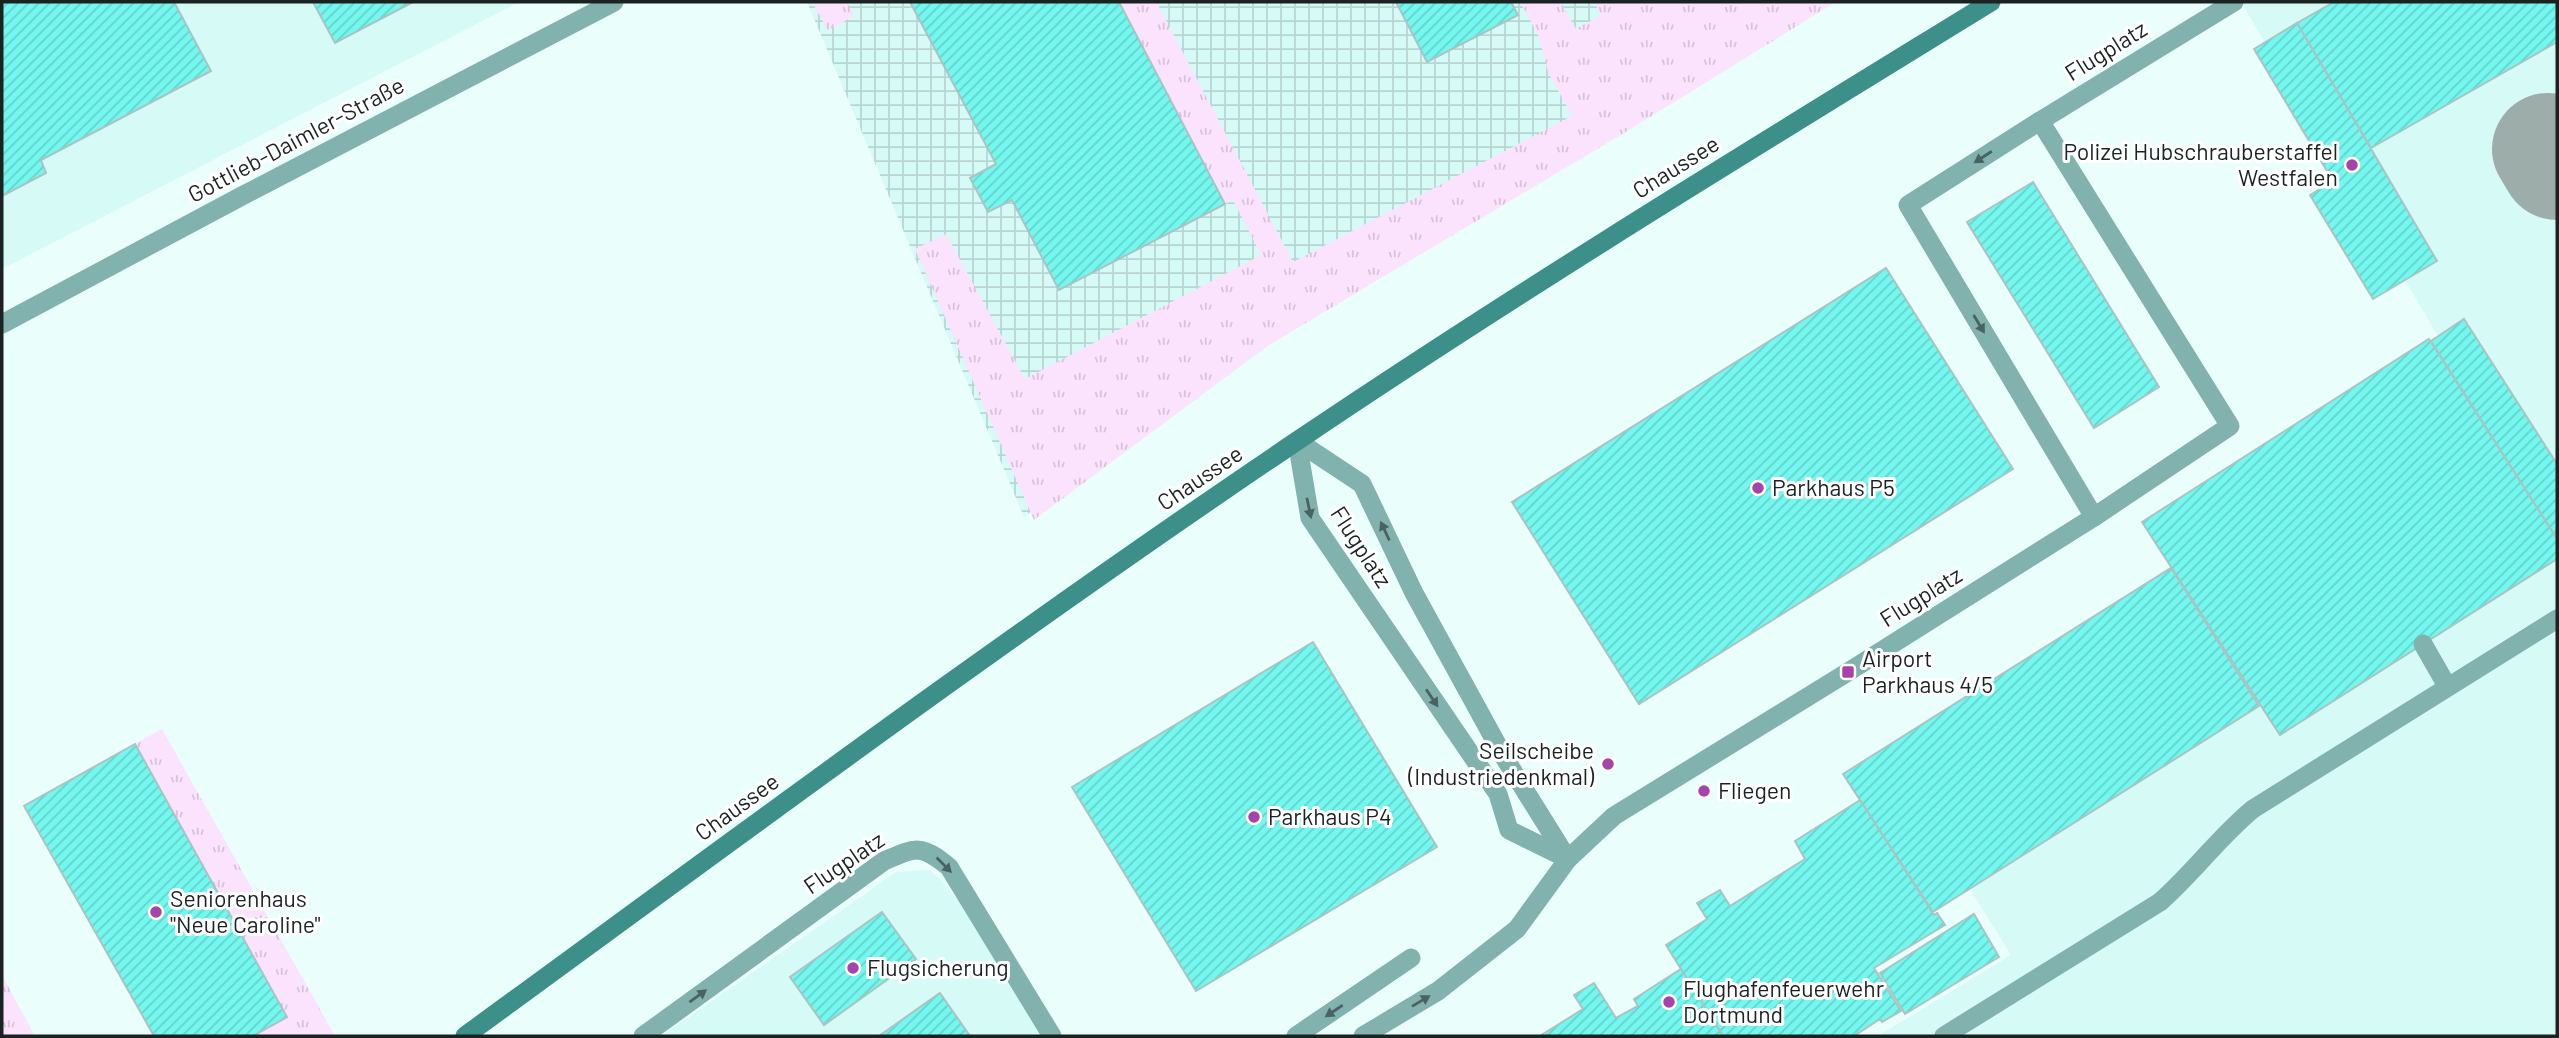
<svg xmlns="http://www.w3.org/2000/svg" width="2559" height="1038" font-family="Barlow,sans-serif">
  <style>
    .built { fill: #d6faf6 }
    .industrial { fill: url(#industrial-grid) }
    .grass { fill: url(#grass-tufts) }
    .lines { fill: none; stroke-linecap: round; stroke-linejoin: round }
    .taxiway { stroke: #9cadaa; stroke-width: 112 }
    .building { fill: url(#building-hatch); stroke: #abc4c1; stroke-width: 2 }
    .service { stroke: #81b2ae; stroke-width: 19 }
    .minor { stroke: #81b2ae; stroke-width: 19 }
    .secondary { stroke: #3d8f89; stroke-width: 19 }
    .oneway { fill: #486361 }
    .poi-dot { fill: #a544ab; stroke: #fff; stroke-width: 2.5 }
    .labels { text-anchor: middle; stroke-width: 6; stroke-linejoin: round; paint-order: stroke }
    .street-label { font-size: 23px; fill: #1a2322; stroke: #fff }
    .poi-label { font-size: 23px; fill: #1a2322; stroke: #fff; text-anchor: start }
  </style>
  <defs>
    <pattern id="industrial-grid" width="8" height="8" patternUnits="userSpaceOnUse" patternTransform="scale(1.75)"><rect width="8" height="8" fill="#d6faf6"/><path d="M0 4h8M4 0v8" fill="none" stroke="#b7d6d3"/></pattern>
    <pattern id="grass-tufts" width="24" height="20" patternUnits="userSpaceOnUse" patternTransform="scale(1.75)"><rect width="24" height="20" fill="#fce3fd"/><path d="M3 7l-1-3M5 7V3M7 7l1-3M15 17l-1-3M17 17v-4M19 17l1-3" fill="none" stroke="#d7c2d9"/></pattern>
    <pattern id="building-hatch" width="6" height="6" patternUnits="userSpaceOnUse" patternTransform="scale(1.75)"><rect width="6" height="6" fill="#74f7ee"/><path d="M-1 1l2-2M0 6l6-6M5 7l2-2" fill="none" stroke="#64d3cc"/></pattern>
  </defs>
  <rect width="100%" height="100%" fill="#eafffc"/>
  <g class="built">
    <polygon points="2,2 519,2 2,269"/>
    <polygon points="2241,2 2557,2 2557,538"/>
    <polygon points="2557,559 2557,1036 1878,1036 2011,955 1970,889 2259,706 2281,735"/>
    <polygon points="930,870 988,931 1053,1036 662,1036 896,872"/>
  </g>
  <polygon class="industrial" points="807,2 1817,2 1255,341 1024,517"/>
  <g class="grass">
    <polygon points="812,2 847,2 854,16 828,30"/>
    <polygon points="1119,2 1163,2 1158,5 1293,262 1572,116 1548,72 1539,37 1520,2 1561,2 1576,29 1601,15 1594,2 1836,2 1629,130 1269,345 1034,520 915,249 946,234 1025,379 1261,255 1233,200 1225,204"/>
    <polygon points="162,729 334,1034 330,1036 253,1036 286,1017 135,744"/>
    <polygon points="2,975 35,1036 2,1036"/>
  </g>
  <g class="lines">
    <polyline class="taxiway" points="2548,149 2557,164"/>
  </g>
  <g class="building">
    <polygon points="2,2 174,2 211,71 41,160 46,173 2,196"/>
    <polygon points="313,2 413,2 335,43"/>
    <polygon points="910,2 1119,2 1225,204 1059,290 1012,200 988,212 970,178 996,164"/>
    <polygon points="1396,2 1511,2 1518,15 1427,62"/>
    <polygon points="2334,2 2557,2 2557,42 2371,148 2297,23"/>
    <polygon points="2297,23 2437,261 2373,299 2310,195 2333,181 2254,49"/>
    <polygon points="2033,182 2159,387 2094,428 1967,222"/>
    <polygon points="1886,268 2013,469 1639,704 1512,502"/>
    <polygon points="2464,319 2557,464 2557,539 2431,341"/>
    <polygon points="2429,339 2557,539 2557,559 2280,735 2142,522"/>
    <polygon points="2171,568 2259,706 1933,912 1843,774"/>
    <polygon points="1313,642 1437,847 1196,991 1072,787"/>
    <polygon points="135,744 287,1017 253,1036 154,1036 24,806"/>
    <polygon points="1860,800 1934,915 1937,913 1945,925 1874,968 1901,1011 1882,1022 1880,1019 1854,1036 1723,1036 1666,945 1707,919 1697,903 1720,890 1730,906 1805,859 1795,841"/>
    <polygon points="882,912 916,959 824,1025 790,977"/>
    <polygon points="1974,914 1999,957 1905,1014 1880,973"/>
    <polygon points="1681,969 1723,1036 1540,1036 1583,1009 1574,995 1594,983 1616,1018 1638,1006 1634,999"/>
    <polygon points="940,993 970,1036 879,1036"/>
  </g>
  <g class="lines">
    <g class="service">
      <polyline points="2423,644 2447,686"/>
      <polyline points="1296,1036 1411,958"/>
      <path d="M1944,1036l216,-134c33,-29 59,-65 93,-93l304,-190"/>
    </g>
    <g class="minor">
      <polyline points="2040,121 1908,205 2094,517"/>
      <polyline points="2,324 240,197 614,2"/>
      <polyline points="1297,441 1310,518 1498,794 1509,830 1568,859"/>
      <polyline points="1297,441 1362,484 1414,593 1504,757 1567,858"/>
      <path d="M643,1036l241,-175c32,-14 37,-17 65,6l103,169"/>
      <polyline points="1363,1036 1438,991 1517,929 1568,859 1614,816 1848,672 2094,517 2230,426 2040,121 2234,2"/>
    </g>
    <path class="secondary" d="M465,1036c274,-200 547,-403 829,-593 228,-154 463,-297 697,-441"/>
  </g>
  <defs><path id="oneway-solid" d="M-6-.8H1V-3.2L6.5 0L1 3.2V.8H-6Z" transform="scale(1.75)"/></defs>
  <g class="oneway">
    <use href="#oneway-solid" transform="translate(1983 157) rotate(147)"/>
    <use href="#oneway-solid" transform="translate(1979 324) rotate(59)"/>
    <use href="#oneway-solid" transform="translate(1309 508) rotate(78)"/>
    <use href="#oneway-solid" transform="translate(1385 531) rotate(-115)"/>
    <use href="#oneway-solid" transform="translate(1432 698) rotate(56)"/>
    <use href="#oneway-solid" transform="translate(944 865) rotate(45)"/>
    <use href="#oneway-solid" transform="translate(698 996) rotate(-36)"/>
    <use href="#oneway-solid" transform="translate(1421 1001) rotate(-31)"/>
    <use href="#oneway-solid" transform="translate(1334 1011) rotate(146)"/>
  </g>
  <g class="poi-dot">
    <circle cx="2352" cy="165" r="7"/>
    <circle cx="1758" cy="488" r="7"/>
    <rect x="1841" y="665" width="14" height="14" rx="3.5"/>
    <circle cx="1608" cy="764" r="7"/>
    <circle cx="1704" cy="791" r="7"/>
    <circle cx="1254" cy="817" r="7"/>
    <circle cx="156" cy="912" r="7"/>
    <circle cx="853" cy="968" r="7"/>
    <circle cx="1669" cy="1002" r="7"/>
  </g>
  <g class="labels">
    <g class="street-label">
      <text transform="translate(2106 51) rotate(-32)" y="8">Flugplatz</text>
      <text transform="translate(296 140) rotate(-28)" y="8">Gottlieb-Daimler-Straße</text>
      <text transform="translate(1676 167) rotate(-32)" y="8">Chaussee</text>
      <text transform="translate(1200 478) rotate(-34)" y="8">Chaussee</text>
      <text transform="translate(1361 547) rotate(57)" y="8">Flugplatz</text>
      <text transform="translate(1921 597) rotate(-32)" y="8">Flugplatz</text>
      <text transform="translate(737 807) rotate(-36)" y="8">Chaussee</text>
      <text transform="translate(844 863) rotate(-34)" y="8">Flugplatz</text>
    </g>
    <g class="poi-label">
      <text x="2338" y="160" text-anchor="end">Polizei Hubschrauberstaffel<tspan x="2338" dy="26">Westfalen</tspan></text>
      <text x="1772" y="496">Parkhaus P5</text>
      <text x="1862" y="667">Airport<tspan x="1862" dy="26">Parkhaus 4/5</tspan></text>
      <text x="1594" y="759" text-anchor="end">Seilscheibe<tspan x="1594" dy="26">(Industriedenkmal)</tspan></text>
      <text x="1718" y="799">Fliegen</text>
      <text x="1268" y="825">Parkhaus P4</text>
      <text x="170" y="907">Seniorenhaus<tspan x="170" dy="26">"Neue Caroline"</tspan></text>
      <text x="867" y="976">Flugsicherung</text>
      <text x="1683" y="997">Flughafenfeuerwehr<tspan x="1683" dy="26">Dortmund</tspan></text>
    </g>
  </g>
  <rect width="2559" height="1038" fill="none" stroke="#1a2322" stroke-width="7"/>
</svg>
